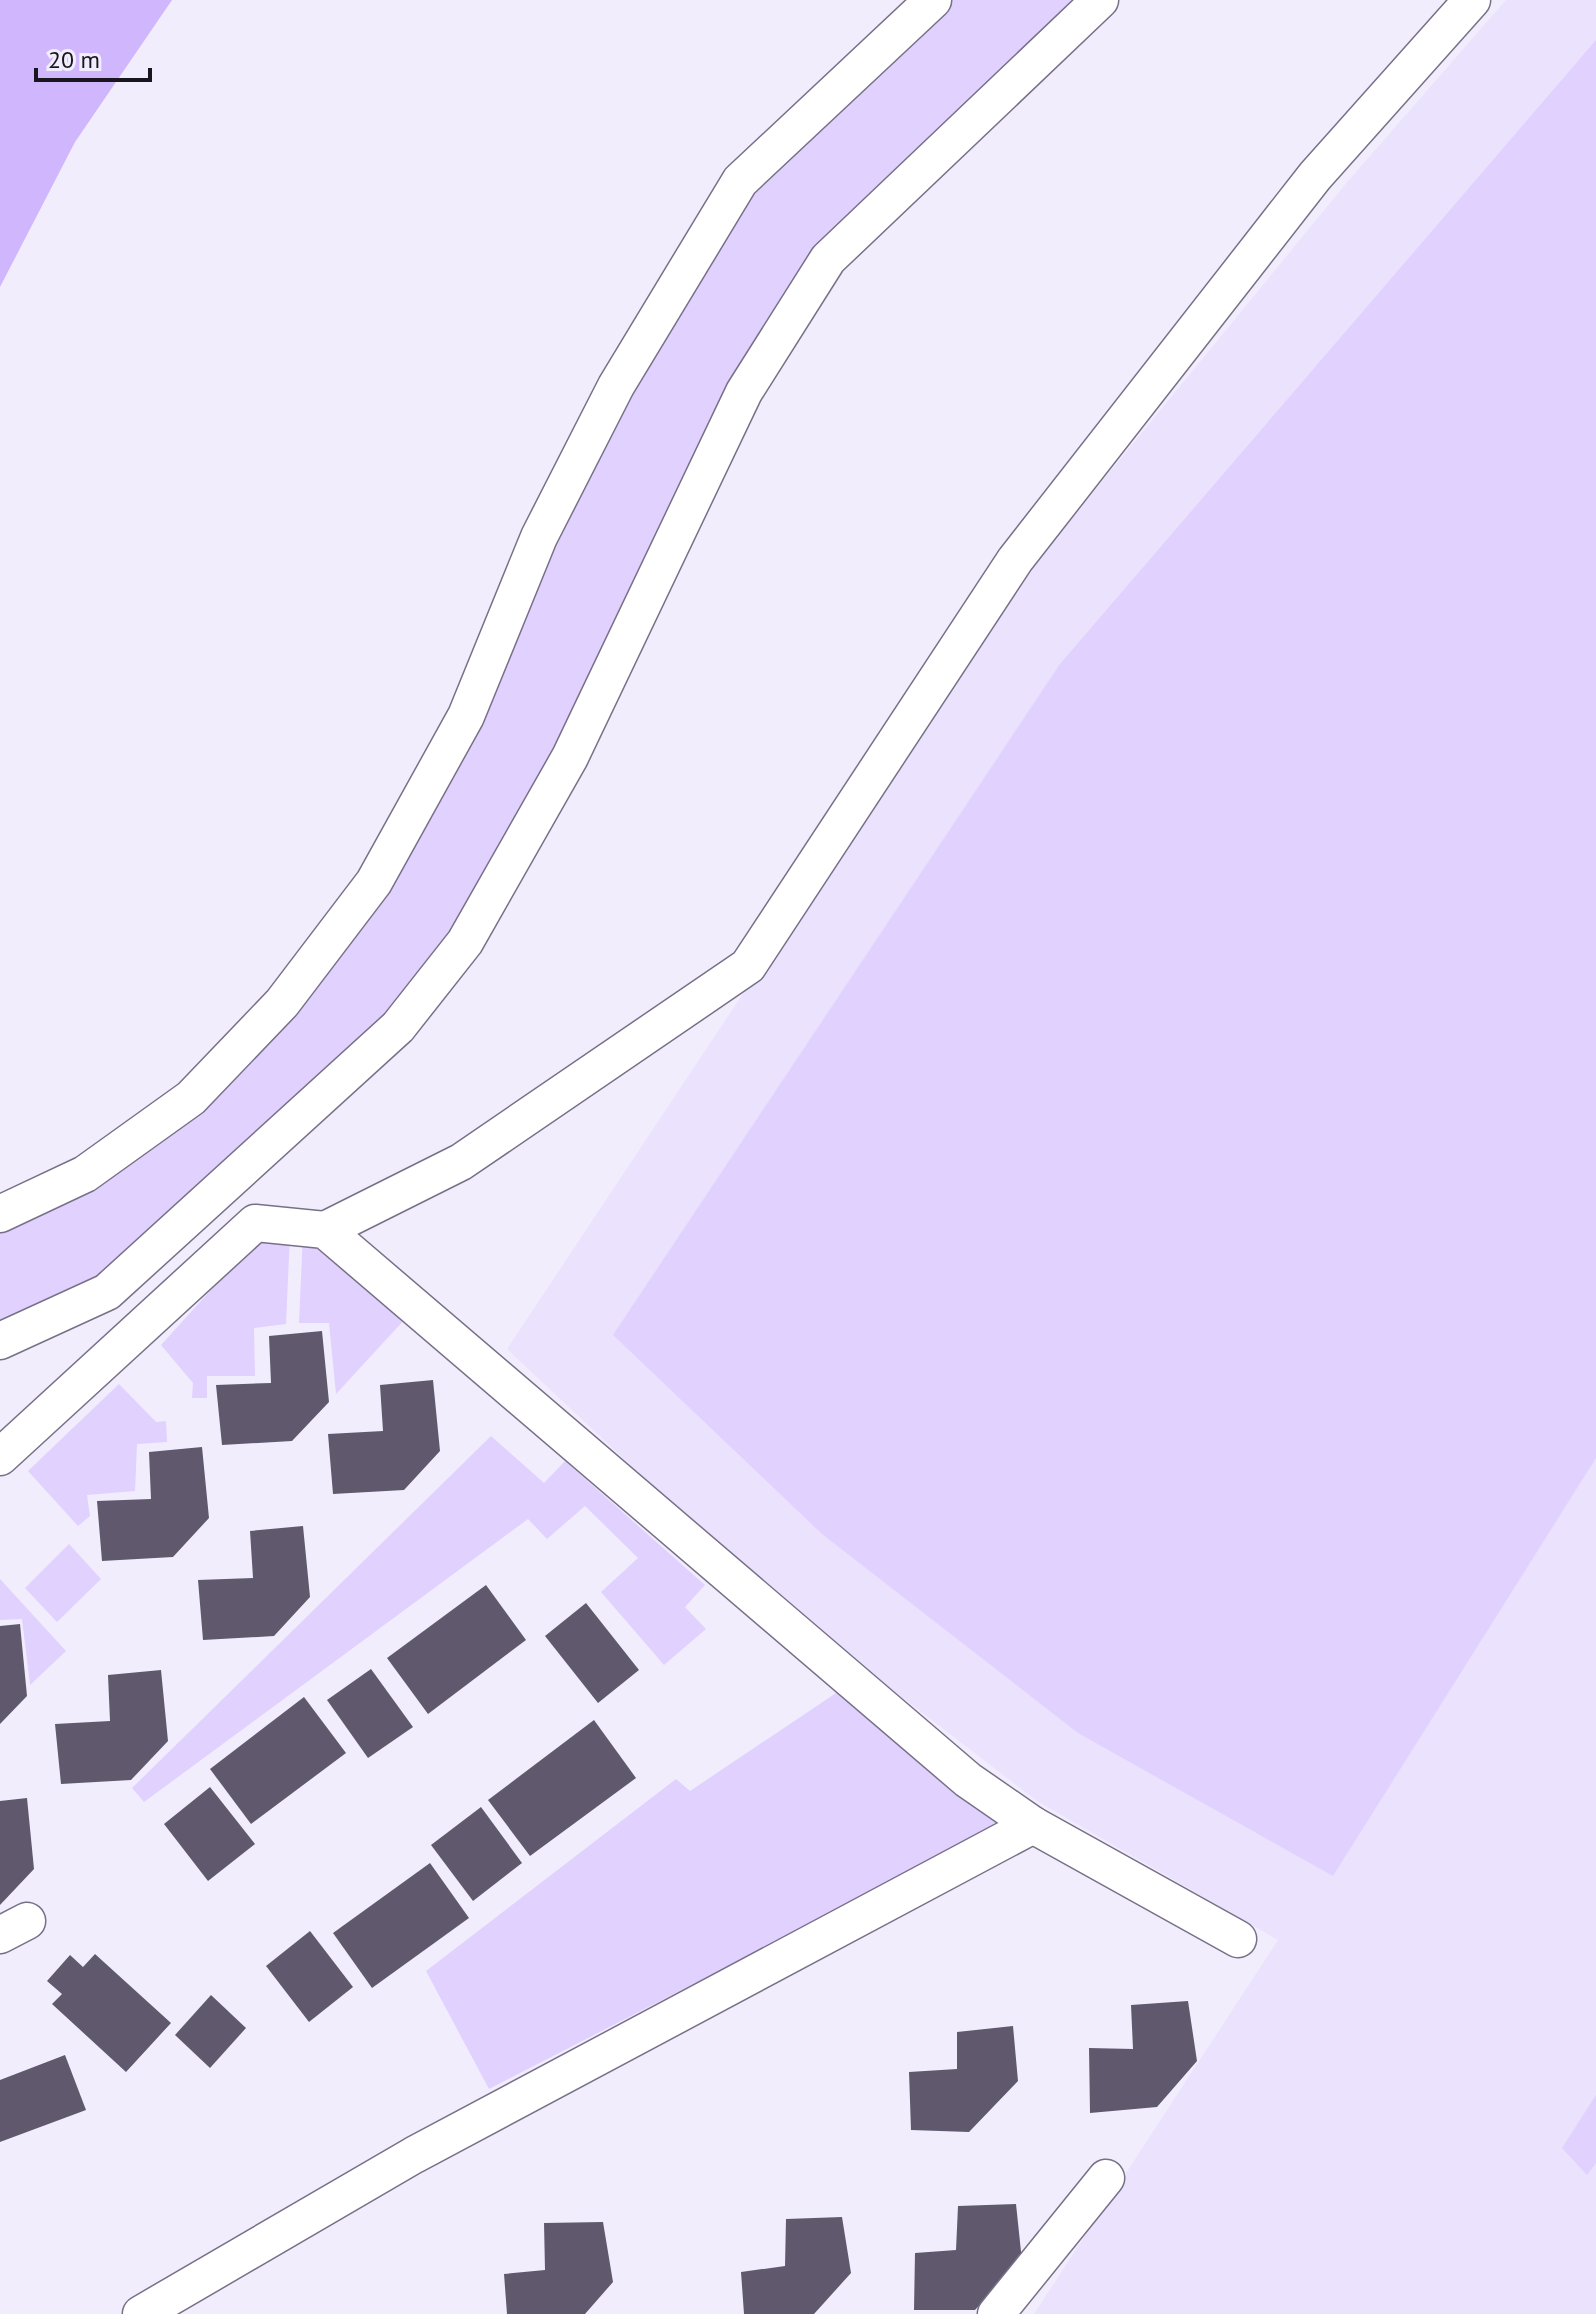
<svg xmlns="http://www.w3.org/2000/svg" width="1596" height="2314" font-family="'PT Sans',sans-serif">
  <style>
    .built { fill: #ebe2fd }
    .green { fill: #e1d1ff }
    .water { fill: #d0b6fd }
    .building { fill: #60596e }
    .lines { fill: none; stroke-linecap: round; stroke-linejoin: round }
    .street-casing { stroke: #787087; stroke-width: 39 }
    .street { stroke: #fff; stroke-width: 36 }
  </style>
  <rect width="100%" height="100%" fill="#f2edfd"/>
  <polygon class="built" points="1506,0 1596,0 1596,2314 1034,2314 1278,1940 1037,1801 769,1595 507,1349 1003,602 1349,180"/>
  <g class="green">
    <polygon points="953,0 1075,0 822,244 453,939 383,1021 95,1278 0,1322 0,1229 313,985 577,490 751,192"/>
    <polygon points="1596,40 1596,1458 1333,1876 1078,1733 822,1534 613,1335 1060,664"/>
    <polygon points="266,1229 290,1234 286,1324 254,1328 255,1376 207,1376 207,1398 192,1398 193,1383 161,1345"/>
    <polygon points="303,1233 405,1319 336,1394 329,1323 299,1323"/>
    <polygon points="119,1384 156,1422 166,1421 167,1442 137,1444 135,1491 87,1495 90,1516 78,1526 28,1471"/>
    <polygon points="491,1436 544,1483 565,1461 705,1585 685,1607 706,1629 664,1665 601,1592 638,1558 585,1506 547,1539 528,1519 144,1802 132,1788"/>
    <polygon points="69,1544 101,1579 57,1622 25,1588"/>
    <polygon points="0,1579 66,1651 30,1685 22,1619 0,1620"/>
    <polygon points="845,1687 1006,1823 489,2089 426,1971 676,1779 690,1791"/>
    <polygon points="1596,2095 1596,2163 1587,2175 1562,2148"/>
  </g>
  <polygon class="water" points="0,0 172,0 75,142 0,287"/>
  <g class="building">
    <polygon points="322,1331 329,1402 292,1441 222,1445 216,1385 271,1383 269,1336"/>
    <polygon points="433,1380 440,1451 404,1490 333,1494 328,1434 383,1431 380,1385"/>
    <polygon points="202,1447 209,1518 173,1557 102,1561 97,1501 151,1499 149,1452"/>
    <polygon points="303,1526 310,1597 274,1636 203,1640 198,1580 253,1578 250,1531"/>
    <polygon points="486,1585 526,1640 428,1714 387,1658"/>
    <polygon points="586,1603 639,1670 598,1703 545,1636"/>
    <polygon points="20,1624 27,1696 0,1724 0,1626"/>
    <polygon points="371,1669 413,1727 368,1758 327,1700"/>
    <polygon points="161,1670 168,1741 131,1780 61,1784 55,1724 110,1721 108,1675"/>
    <polygon points="304,1697 346,1753 251,1824 210,1769"/>
    <polygon points="594,1720 636,1778 530,1856 488,1800"/>
    <polygon points="210,1787 255,1844 208,1881 164,1824"/>
    <polygon points="27,1798 34,1869 0,1905 0,1801"/>
    <polygon points="481,1807 522,1863 473,1901 431,1845"/>
    <polygon points="430,1863 469,1918 372,1988 333,1933"/>
    <polygon points="310,1931 353,1987 309,2022 266,1966"/>
    <polygon points="95,1954 171,2023 126,2072 52,2004 62,1994 47,1981 70,1955 83,1967"/>
    <polygon points="211,1995 246,2028 210,2068 175,2035"/>
    <polygon points="1188,2001 1197,2061 1157,2107 1090,2113 1089,2048 1133,2049 1131,2005"/>
    <polygon points="1013,2026 1018,2081 969,2132 911,2130 909,2072 957,2069 957,2032"/>
    <polygon points="65,2055 86,2110 0,2142 0,2080"/>
    <polygon points="1016,2204 1022,2261 975,2310 914,2310 915,2253 956,2250 958,2206"/>
    <polygon points="842,2217 851,2273 814,2314 744,2314 741,2272 785,2266 786,2219"/>
    <polygon points="603,2222 613,2282 585,2314 507,2314 504,2274 545,2270 544,2223"/>
  </g>
  <g class="lines">
    <defs>
      <g id="street">
        <polyline points="0,1214 85,1174 191,1098 282,1003 374,882 466,716 539,537 616,386 740,181 933,0"/>
        <polyline points="325,1230 461,1162 748,966 1015,560 1315,176 1472,0"/>
        <polyline points="0,1341 107,1292 398,1027 465,942 570,757 744,392 828,259 1100,0"/>
        <polyline points="0,1457 255,1223 325,1230 968,1780 1033,1825 1238,1939"/>
        <polyline points="0,1935 27,1921"/>
        <polyline points="141,2314 414,2155 1033,1825"/>
        <polyline points="996,2314 1106,2178"/>
      </g>
    </defs>
    <use href="#street" class="street-casing"/>
    <use href="#street" class="street"/>
  </g>
  <path d="M36 68v12h114v-12" fill="none" stroke="#19161f" stroke-width="4"/>
  <text x="48" y="68" font-size="24" fill="#19161f" stroke="#f2edfd" stroke-width="6" paint-order="stroke">20 m</text>
</svg>
